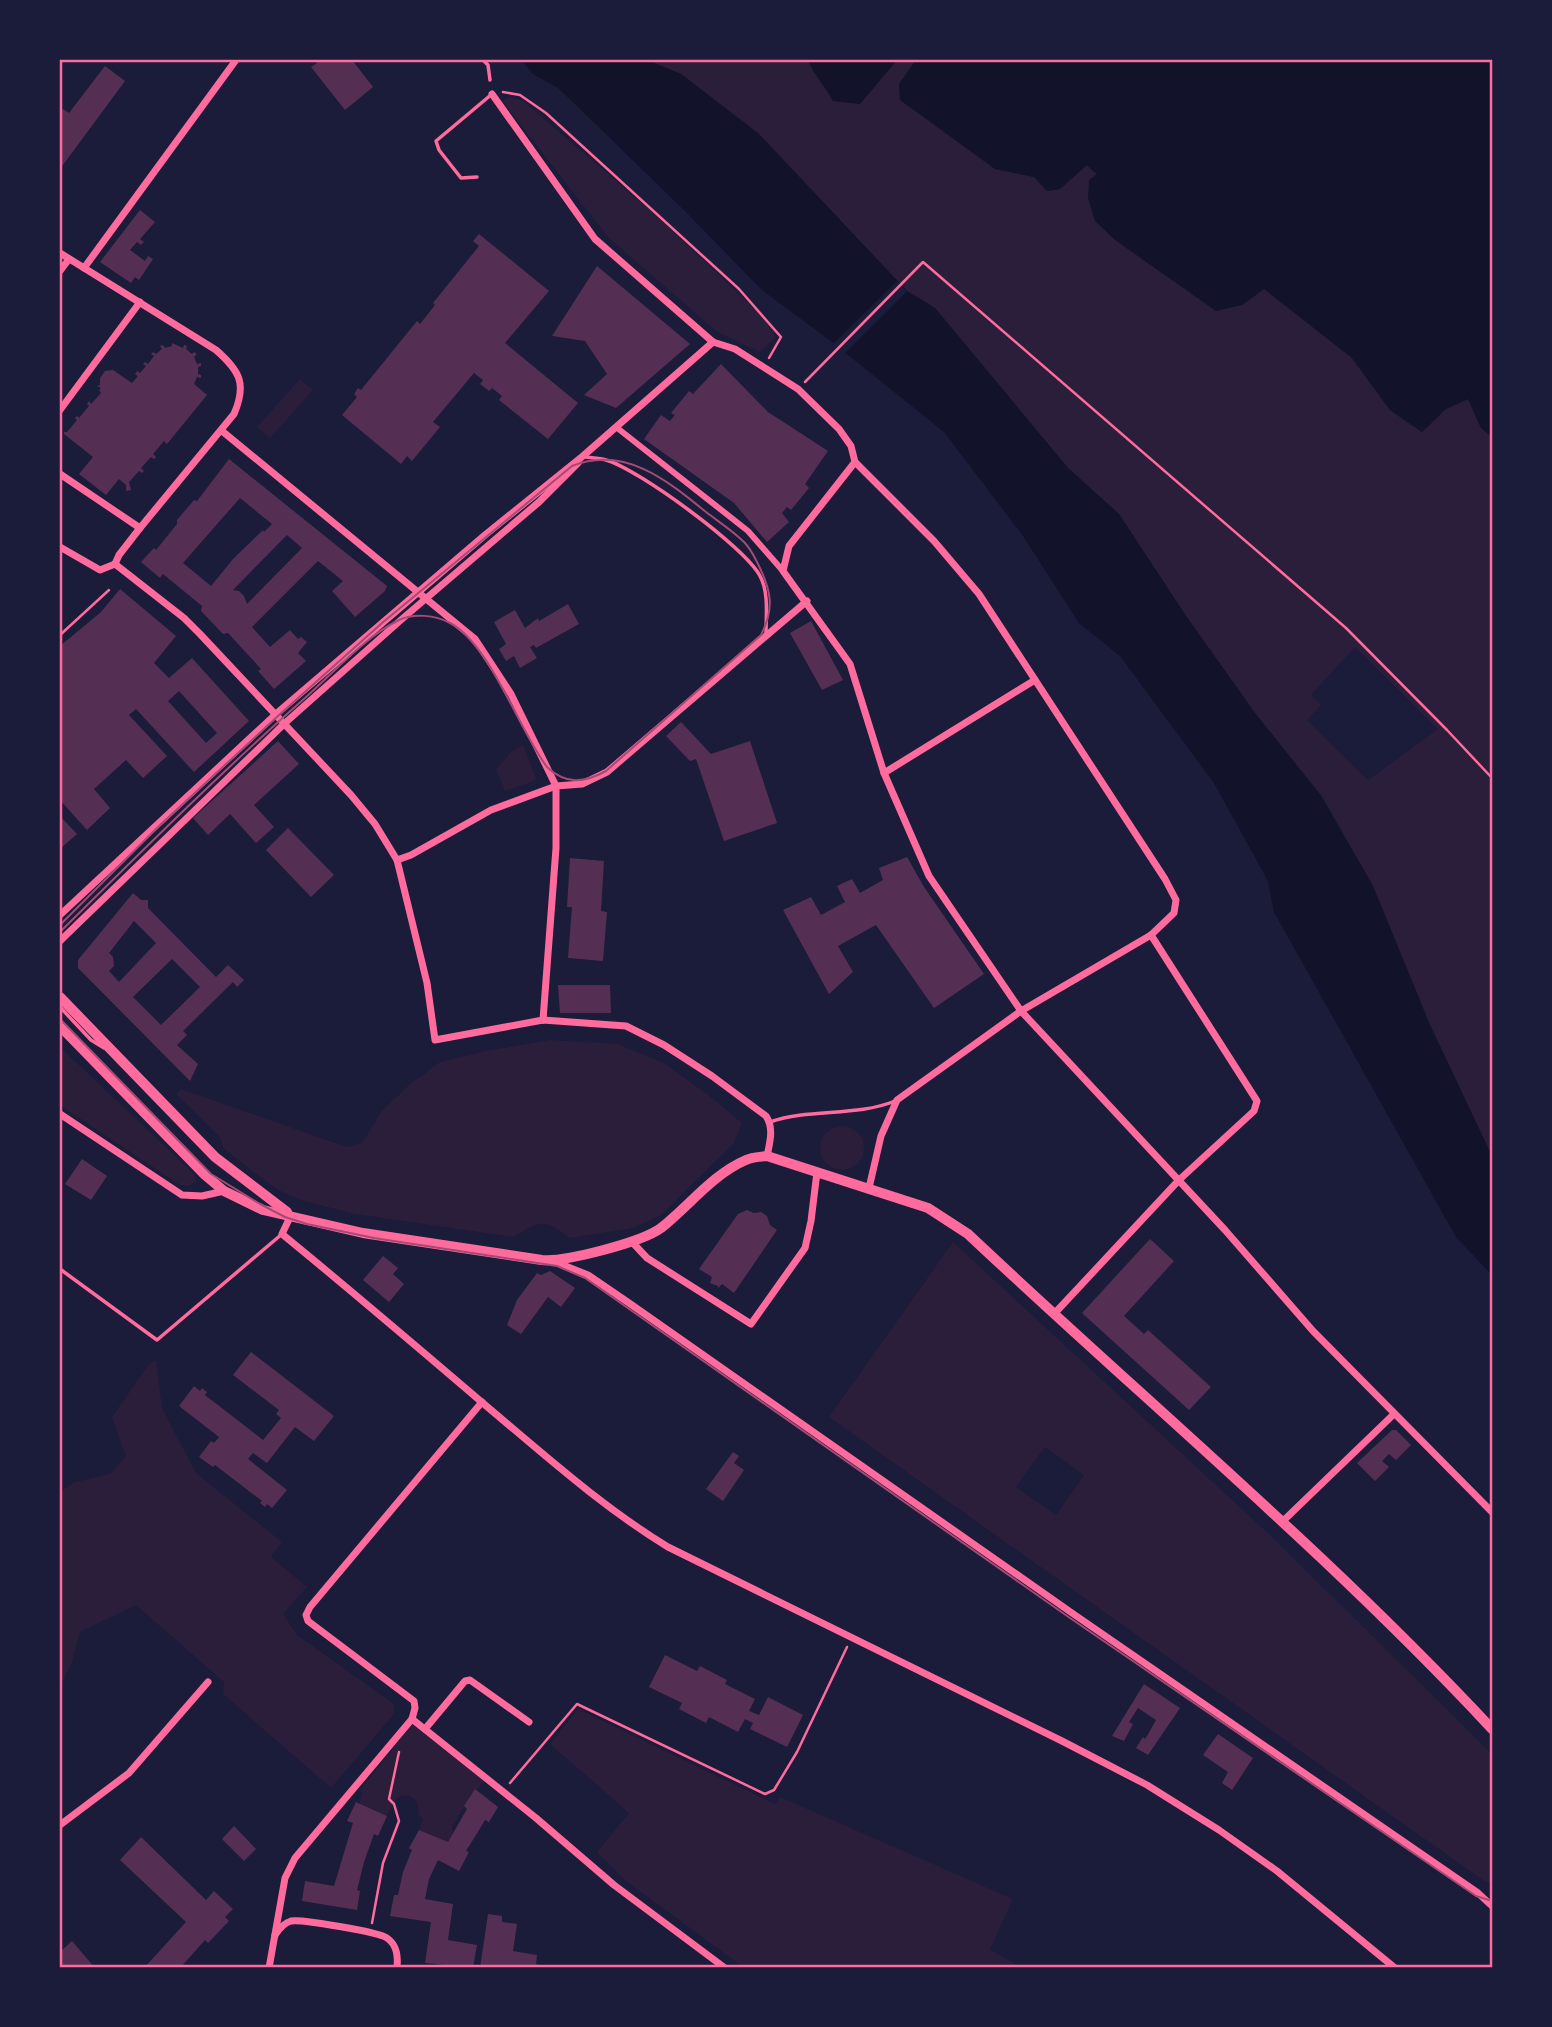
<svg xmlns="http://www.w3.org/2000/svg" width="1552" height="2027" font-family="'Sofia Sans Condensed',sans-serif">
  <style>
    .green { fill: #2a1e3b; fill-rule: evenodd }
    .water { fill: #12122b }
    .pier { fill: #1b1b3a }
    .building { fill: #542f53; fill-rule: evenodd }
    .lines { fill: none; stroke-linecap: round; stroke-linejoin: round }
    .path { stroke: #ff6b9d; stroke-width: 2.5 }
    .service { stroke: #ff6b9d; stroke-width: 3.5 }
    .pedestrian { stroke: #ff6b9d; stroke-width: 6 }
    .minor { stroke: #ff6b9d; stroke-width: 7 }
    .tertiary { stroke: #ff6b9d; stroke-width: 10 }
    .tram { stroke: #a44b75; stroke-width: 2 }
    .neatline { fill: none; stroke: #ff6b9d; stroke-width: 2.5 }
  </style>
  <rect width="100%" height="100%" fill="#1b1b3a"/>
  <g class="green">
    <path d="M647,60h161c6,14 17,26 25,41l27,3 37,-44h19l-17,24 95,85 40,8 13,14 13,-2 26,-24 156,140 22,-17 88,70 38,52 32,22 24,-23 22,-10 13,29 11,9v719l-62,-131 -57,-139 -51,-90 -67,-83 -69,-97 -67,-102 -51,-46 -133,-160 -28,-17 -148,-157 -78,-60zM1355,647l83,82 -70,51 -61,-60 14,-15 -10,-10z"/>
    <polygon points="509,97 523,101 656,215 761,315 773,329 775,337 760,352 716,331 608,237 502,101"/>
    <polygon points="300,379 313,390 270,438 257,427"/>
    <polygon points="523,745 536,778 534,781 505,791 496,769 512,751"/>
    <path d="M550,1040l68,4 46,19 43,31 35,29 -8,20 -73,72 -28,13 -63,10c-25,-19 -31,-18 -56,-1l-159,-23 -51,-13 -20,-8 -23,-15 -38,-30 -3,-11 -44,-43 5,-5 166,58 15,-4 20,-32 27,-26 31,-23 46,-11z"/>
    <polygon points="60,1047 194,1174 196,1181 189,1186 180,1185 60,1105"/>
    <circle cx="842" cy="1148" r="22"/>
    <path d="M953,1242l316,292 223,220v129l-8,-2 -655,-464zM1045,1447l39,28 -28,40 -40,-28z"/>
    <polygon points="156,1360 162,1408 196,1473 282,1542 271,1557 307,1587 283,1614 297,1635 394,1704 394,1714 331,1788 223,1694 224,1682 136,1605 80,1632 72,1662 60,1688 60,1492 75,1482 110,1474 126,1456 112,1417 149,1364"/>
    <polygon points="578,1709 775,1804 780,1797 1013,1899 990,1950 1021,1967 743,1967 626,1881 597,1852 629,1813 550,1744"/>
    <path d="M413,1724l71,57 -20,25 -13,23 3,1 -6,12 -29,-12 4,-12 -5,-4c2,-11 -5,-22 -17,-18 -7,3 -11,14 -14,20l-28,-13 4,-10 -4,-2z"/>
  </g>
  <g class="water">
    <polygon points="521,60 647,60 681,74 759,134 907,291 935,308 1068,468 1119,514 1186,616 1255,713 1321,796 1373,886 1430,1025 1492,1156 1492,1275 1456,1237 1274,912 1268,881 1214,783 1120,656 1079,623 1023,536 944,432 832,342 762,290 686,212 577,106 558,88 533,74"/>
    <path d="M808,60h89l-37,44 -27,-3c-8,-15 -19,-26 -25,-41z"/>
    <polygon points="916,60 1492,60 1492,437 1481,428 1468,399 1446,409 1422,432 1390,410 1352,358 1264,289 1242,305 1216,311 1115,240 1095,221 1088,198 1089,180 1097,174 1087,165 1060,189 1047,191 1034,177 995,169 900,100 899,84"/>
  </g>
  <polygon class="pier" points="897,281 907,291 843,355 831,346"/>
  <g class="building">
    <polygon points="314,60 352,60 373,87 345,110 311,67 317,63"/>
    <polygon points="105,66 125,81 60,169 60,113 63,109 69,113"/>
    <polygon points="140,210 155,222 140,239 144,242 141,245 137,242 130,250 145,261 148,256 153,259 139,280 135,277 131,283 100,262"/>
    <polygon points="479,234 549,291 505,343 578,403 548,439 499,400 502,396 492,388 489,391 480,384 483,380 474,373 433,422 440,427 412,461 407,456 401,464 342,415 357,397 354,394 358,388 361,390 417,321 420,324 435,305 433,303 479,246 473,241"/>
    <polygon points="597,266 690,344 616,408 584,395 607,374 585,341 552,336"/>
    <polygon points="172,343 183,348 184,345 187,346 186,349 192,354 194,352 197,354 194,357 197,364 201,363 201,366 198,367 198,374 201,375 201,378 197,377 194,384 207,395 167,444 164,441 153,454 156,457 154,459 151,457 141,468 144,471 142,473 139,471 129,482 131,490 126,491 126,485 119,479 106,495 79,474 93,457 64,434 64,432 67,432 77,420 75,418 77,416 79,418 89,406 87,404 89,401 91,404 101,393 99,390 101,388 97,386 100,385 100,378 105,371 113,370 132,383 138,376 135,374 137,371 140,373 146,366 143,364 145,362 148,364 154,356 151,354 153,352 156,354 162,349 160,346 163,345 165,348 172,346"/>
    <polygon points="721,364 768,412 828,451 805,484 809,488 791,510 787,507 782,513 789,522 767,542 734,503 644,439 661,415 670,421 675,415 671,413 689,391 693,394"/>
    <path d="M229,459l158,127 -2,5 -30,26 -23,-26 11,-10 -25,-20 -66,66 18,20 20,-17 8,9 3,-2 6,5 -9,11 8,8 -32,28 -16,-18 3,-2 -33,-36 -5,1 -22,-23 1,-5 -39,-32 -3,4 -19,-16 13,-14 2,2 21,-26v-4l17,-20 3,1zM240,498l32,26 -8,8 -1,-2 -30,29 -22,27 -28,-23zM287,535l15,13 -55,56 -3,-8 -5,-5 -6,-1z"/>
    <path d="M120,589l56,47 -22,27 15,15 23,-20 57,63 -55,51 -58,-63 -7,6 38,41 -24,22 -17,-18 -32,29 16,19 -23,22 -27,-30v-154l41,-34zM179,691l38,42 -11,10 -38,-42z"/>
    <polygon points="568,604 579,624 536,648 534,645 530,647 537,658 520,668 514,656 506,661 499,649 506,644 494,622 515,610 525,628 538,618 539,621"/>
    <polygon points="811,621 843,680 822,690 790,633"/>
    <polygon points="681,722 711,754 750,741 777,823 724,841 696,759 690,761 666,736"/>
    <polygon points="278,741 299,764 254,805 274,827 256,843 230,814 208,835 193,818"/>
    <polygon points="60,816 77,834 60,849"/>
    <polygon points="288,828 334,875 311,897 266,850"/>
    <polygon points="907,857 924,887 984,974 934,1008 876,925 838,946 853,972 829,994 783,910 811,897 821,915 845,902 837,886 852,879 860,893 883,880 879,868"/>
    <polygon points="570,858 604,861 601,911 607,912 603,961 568,958 572,907 567,907"/>
    <path d="M133,893l8,7h7v8l68,69 12,-12 16,15 -7,7 -4,-5 -50,49 4,4 -10,10 21,19 -8,17 -112,-113v-8zM134,921l22,22 -37,39 -10,-11 5,-5 -1,-9 -4,-4zM172,959l28,28 -39,38 -28,-28z"/>
    <polygon points="558,985 610,985 611,1013 560,1013"/>
    <polygon points="82,1159 107,1176 91,1200 65,1184"/>
    <polygon points="747,1210 754,1213 761,1212 767,1216 770,1225 777,1230 734,1293 722,1284 718,1288 718,1286 710,1283 712,1277 699,1269 738,1214"/>
    <polygon points="1150,1239 1174,1261 1124,1316 1144,1334 1148,1330 1211,1387 1189,1410 1082,1313"/>
    <polygon points="383,1256 398,1268 393,1274 404,1284 389,1302 363,1280"/>
    <polygon points="550,1271 575,1288 561,1307 548,1297 521,1334 507,1325 517,1300 537,1273 541,1275"/>
    <polygon points="251,1352 334,1416 314,1441 295,1427 267,1463 253,1453 248,1459 287,1490 272,1508 267,1504 265,1507 260,1503 262,1501 215,1465 213,1467 199,1457 211,1441 214,1443 219,1437 179,1406 194,1386 200,1391 202,1388 207,1392 205,1395 263,1440 281,1418 276,1414 279,1410 233,1375"/>
    <polygon points="1392,1430 1396,1430 1411,1445 1396,1460 1389,1454 1382,1461 1389,1467 1375,1481 1357,1463"/>
    <polygon points="733,1452 739,1456 734,1463 744,1470 723,1501 706,1489"/>
    <polygon points="665,1655 697,1671 700,1666 727,1680 725,1684 755,1699 749,1711 759,1715 768,1697 803,1715 787,1747 750,1729 753,1723 745,1719 738,1732 709,1717 706,1723 679,1709 682,1703 649,1687"/>
    <polygon points="1144,1684 1180,1708 1148,1755 1136,1748 1143,1737 1145,1739 1147,1736 1156,1720 1138,1708 1129,1722 1133,1724 1124,1741 1112,1736"/>
    <polygon points="1218,1734 1253,1758 1232,1790 1222,1783 1228,1772 1203,1755"/>
    <polygon points="475,1789 498,1807 489,1822 485,1820 476,1835 466,1851 469,1852 459,1871 438,1860 429,1879 425,1899 453,1904 448,1940 477,1945 473,1968 425,1963 431,1922 390,1916 394,1895 398,1895 403,1872 412,1850 409,1848 419,1830 448,1842 467,1809 464,1806"/>
    <polygon points="356,1802 387,1816 378,1836 374,1834 364,1862 357,1890 360,1891 357,1910 302,1901 305,1881 334,1886 353,1823 347,1821"/>
    <polygon points="234,1826 256,1849 244,1861 222,1839"/>
    <polygon points="141,1837 206,1900 214,1891 233,1909 225,1917 229,1921 208,1943 205,1940 180,1968 144,1968 186,1922 120,1860"/>
    <polygon points="488,1914 502,1916 502,1922 517,1924 513,1951 537,1955 536,1964 546,1968 480,1968"/>
    <polygon points="72,1941 95,1968 60,1968 60,1952"/>
  </g>
  <g class="lines">
    <g class="path">
      <polyline points="503,92 520,95 546,113 739,289 781,337 769,358"/>
      <polyline points="805,382 923,262 1346,628 1447,730 1492,778"/>
      <polyline points="60,635 109,590"/>
      <polyline points="510,1783 577,1704 765,1794 774,1790 797,1752 847,1647"/>
      <polyline points="372,1923 383,1863 399,1821 394,1804 389,1799 399,1752"/>
    </g>
    <g class="service">
      <polyline points="483,60 488,65 490,80"/>
      <polyline points="477,177 461,178 439,150 436,141 492,94"/>
      <path d="M585,457c7,1 14,1 21,3 32,9 139,87 154,116 9,17 6,39 6,58"/>
      <polyline points="60,1007 91,1040 104,1048"/>
      <path d="M770,1122c40,-14 86,-5 125,-21"/>
      <polyline points="60,1269 157,1340 282,1234"/>
    </g>
    <polyline class="pedestrian" points="616,427 748,531 783,571"/>
    <g class="minor">
      <polyline points="492,94 595,239 713,342 735,349 798,389 839,429 851,446 855,462 789,546 783,571 850,664 884,773 929,876 1021,1011 1225,1230 1313,1331 1492,1512"/>
      <path d="M60,253l156,97c24,21 31,34 18,64l-94,114 -21,27 -4,9"/>
      <polyline points="84,268 236,60"/>
      <polyline points="60,271 69,259"/>
      <polyline points="60,410 140,302"/>
      <polyline points="222,431 475,639 511,694 556,786 556,848 543,1020"/>
      <polyline points="855,462 934,541 979,594 1165,879 1176,900 1174,913 1151,935 1021,1011 897,1100 881,1136 869,1188"/>
      <polyline points="60,474 140,528"/>
      <polyline points="60,547 100,570 115,564"/>
      <path d="M115,564l69,54 16,16 151,161 24,29 22,36 30,123 8,57 108,-20 83,6 38,19 48,31 54,40c8,12 4,26 1,40"/>
      <polyline points="884,773 1035,680"/>
      <polyline points="397,860 411,855 491,810 556,786 582,784 607,772 807,601"/>
      <polyline points="60,915 276,714 485,535 583,456 713,342"/>
      <polyline points="60,941 285,723 402,619 539,502 578,463"/>
      <polyline points="60,1114 182,1195 202,1196 224,1191"/>
      <path d="M291,1215l-9,19c71,58 140,117 209,176 57,48 113,98 177,137l394,194 85,44 72,45 58,41 118,97"/>
      <polyline points="633,1243 647,1258 751,1324 805,1248 811,1221 817,1172"/>
      <polyline points="553,1261 588,1275 629,1303 1072,1613 1478,1893 1492,1906"/>
      <polyline points="1054,1314 1179,1180 1254,1111 1257,1101 1151,935"/>
      <polyline points="1282,1522 1394,1414"/>
      <polyline points="412,1719 536,1818 614,1885 725,1968"/>
      <polyline points="425,1729 465,1681 470,1680 529,1722"/>
      <polyline points="60,1825 129,1773 208,1682"/>
      <path d="M275,1935c4,-6 9,-12 16,-14 10,-2 88,11 96,17 10,7 11,18 10,30"/>
      <polyline points="269,1968 285,1878 295,1858 412,1719 415,1708 414,1701 308,1621 306,1615 310,1607 482,1402"/>
    </g>
    <g class="tertiary">
      <polyline points="60,997 215,1157 287,1212"/>
      <path d="M60,1026l145,149 19,16 39,19 100,23 179,27c24,2 100,-18 119,-32 28,-22 52,-54 85,-68 6,-3 14,-3 21,-4l161,52 40,26c174,164 361,320 524,495"/>
    </g>
    <g class="tram">
      <path d="M60,925l99,-99 119,-110 104,-93 190,-157c53,-21 96,15 134,46 13,10 27,19 38,30 7,7 10,14 14,22 13,26 17,44 3,71l-155,136c-22,12 -40,14 -59,-4 -28,-37 -57,-123 -97,-144 -15,-8 -36,-10 -51,-3 -33,16 -66,53 -94,78 -85,75 -165,155 -245,234"/>
      <polyline points="60,1019 211,1174 260,1204 285,1217 307,1224 374,1238 557,1266 585,1278 1070,1618 1476,1896 1492,1901"/>
    </g>
  </g>
  <rect width="1552" height="2027" fill="none" stroke="#1b1b3a" stroke-width="122"/>
  <rect x="61" y="61" width="1430" height="1905" class="neatline"/>
</svg>
